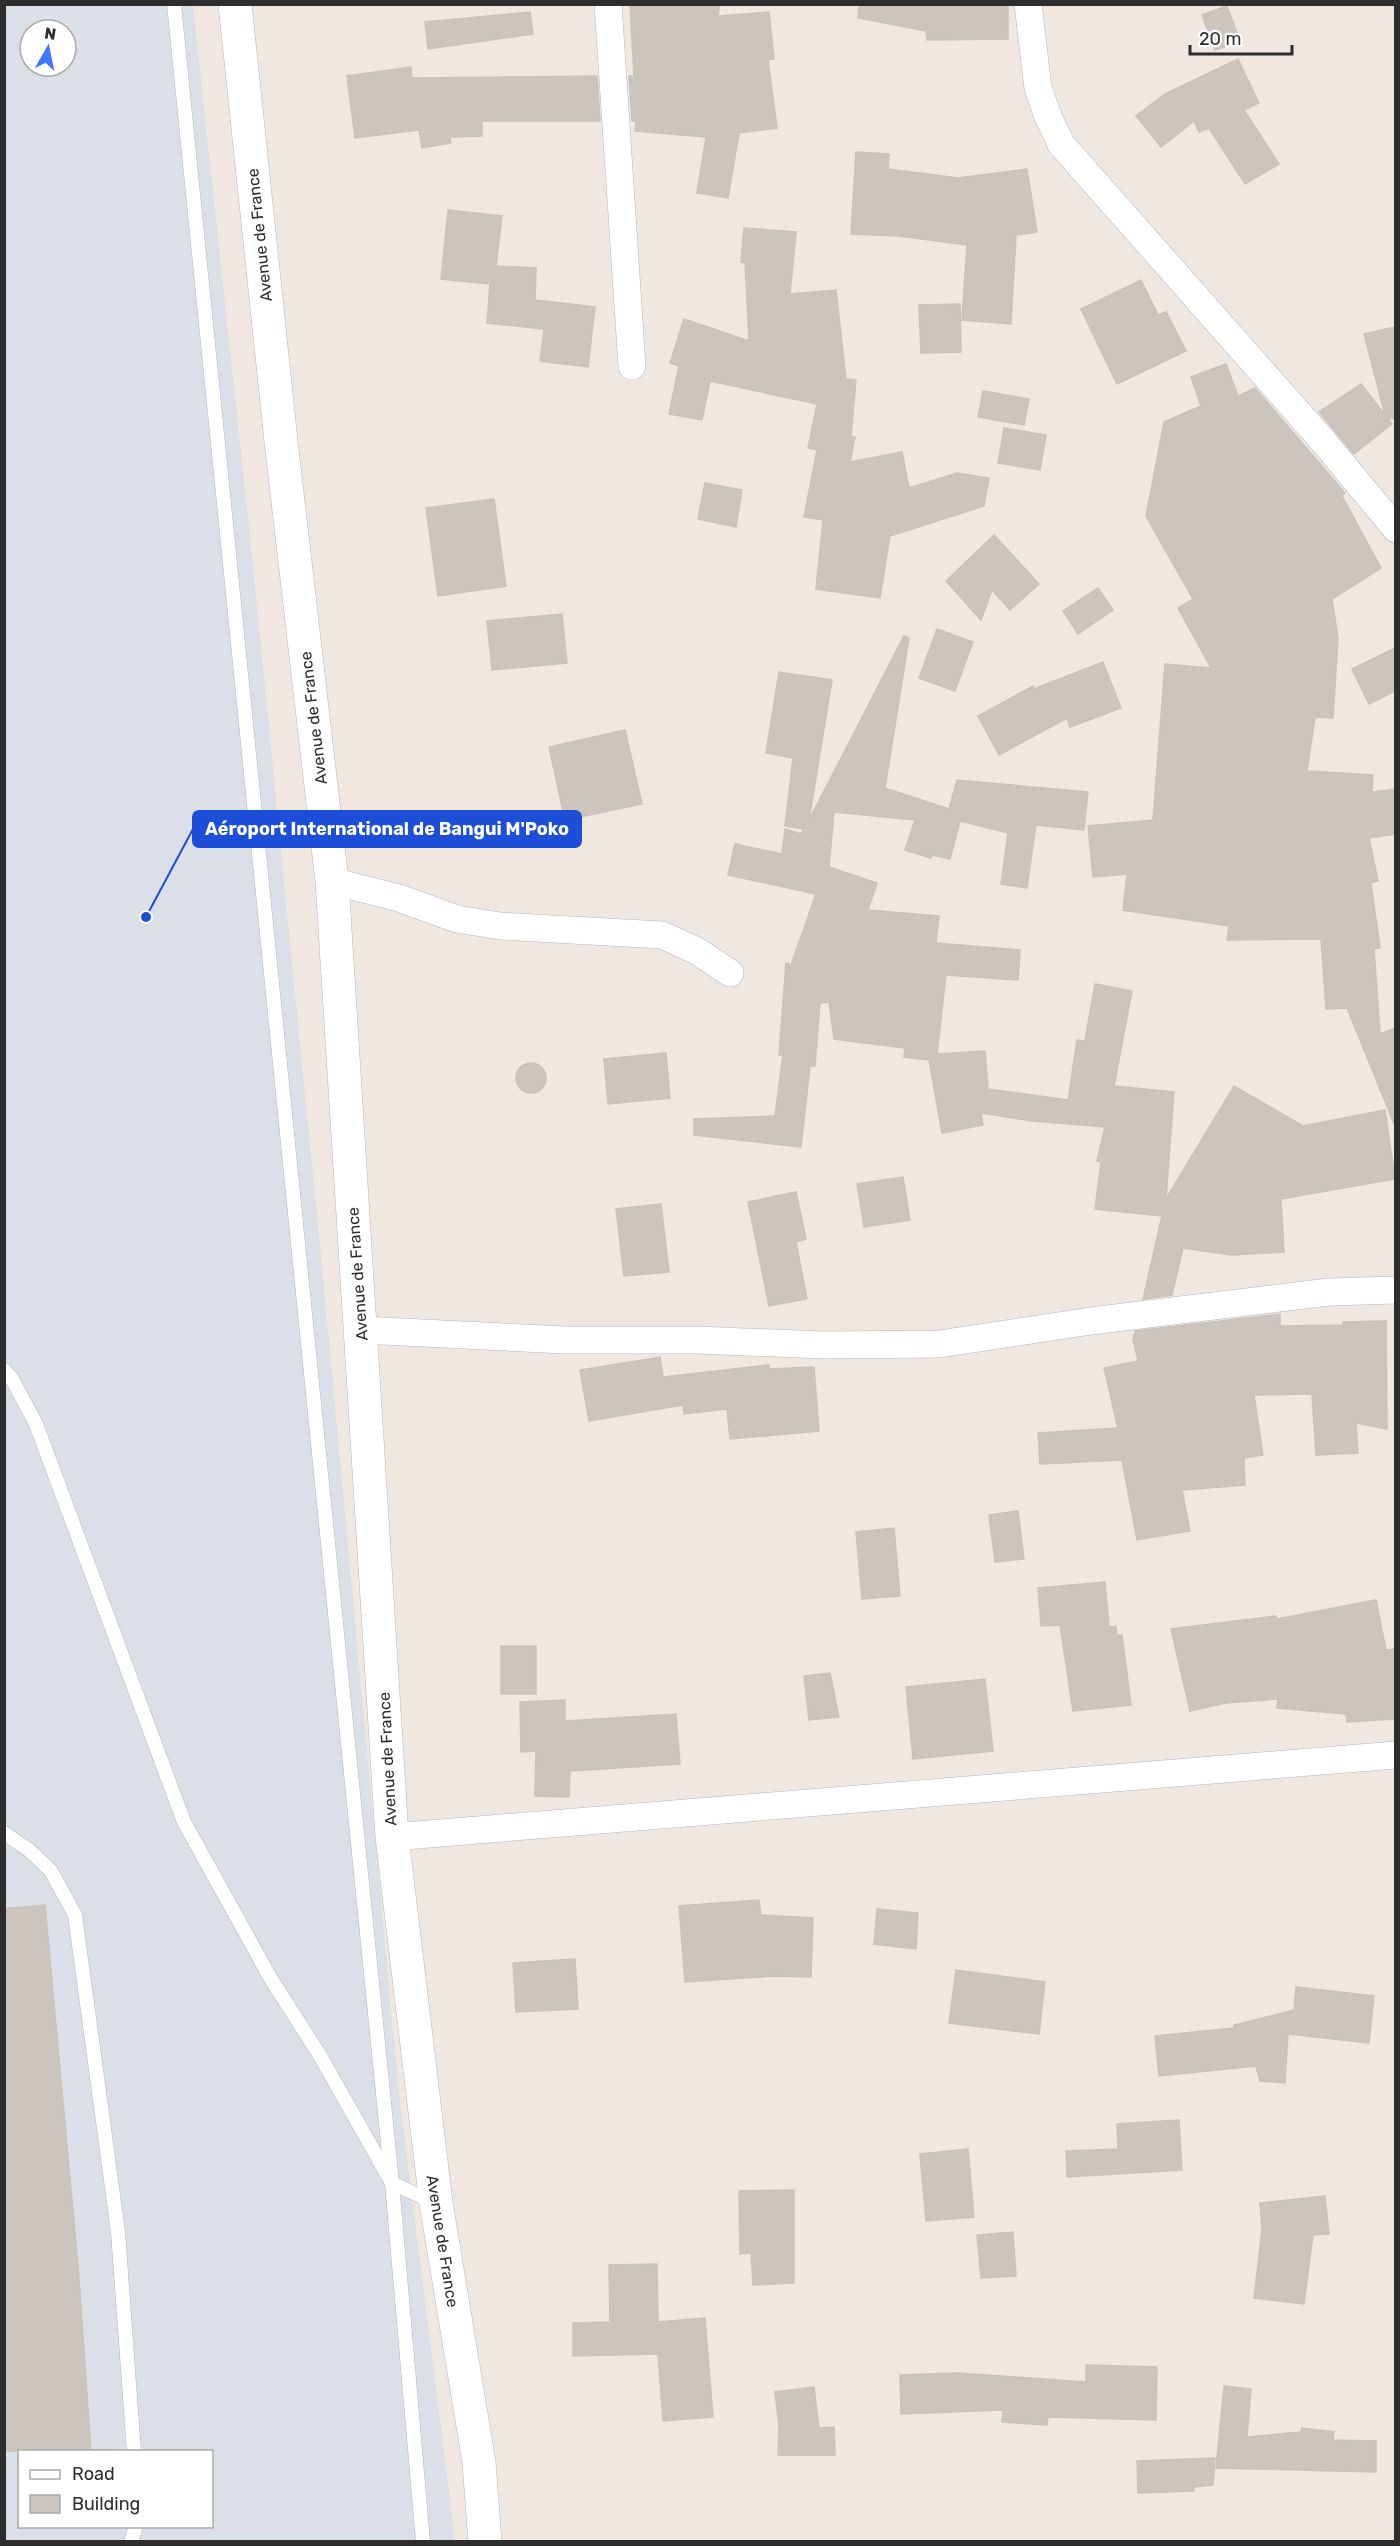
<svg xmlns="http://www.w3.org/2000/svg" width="1400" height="2546" font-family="Rubik,sans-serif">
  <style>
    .airport { fill: #dbdfe8; fill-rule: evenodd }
    .building { fill: #cbc5be; stroke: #cbc2b9; stroke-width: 1.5 }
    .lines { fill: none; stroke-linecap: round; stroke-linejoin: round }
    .lane-casing { stroke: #b3b7c1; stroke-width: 15 }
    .street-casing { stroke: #b3b7c1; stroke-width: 28 }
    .secondary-casing { stroke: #b3b7c1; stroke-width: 34 }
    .lane { stroke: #fff; stroke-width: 14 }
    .street { stroke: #fff; stroke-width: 27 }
    .secondary { stroke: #fff; stroke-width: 33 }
    .labels { text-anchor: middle; stroke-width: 6; stroke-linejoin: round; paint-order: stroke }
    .street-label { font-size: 16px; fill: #2d2d2d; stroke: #fff }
    .leader { fill: none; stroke: #1d4ed8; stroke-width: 2 }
    .callout-dot { fill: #1d4ed8; stroke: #fff; stroke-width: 2 }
    .callout { fill: #1d4ed8; stroke: #1d4ed8; stroke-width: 2 }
    .callout-label { font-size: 18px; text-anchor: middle; font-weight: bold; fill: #fff }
  </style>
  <rect width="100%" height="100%" fill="#efe7e0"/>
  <path class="airport" d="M5,5h188l58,541 73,742 75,807 56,446 -450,1zM30,30h36v36h-36zM20,2452h192v74h-192z"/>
  <g class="building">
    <polygon points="630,4 720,4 718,16 769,12 774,59 768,60 777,128 739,133 728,198 697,193 706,137 635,131 636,121 632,121 629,76 634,76"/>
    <polygon points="859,4 1008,4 1008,39 927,40 926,31 858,18"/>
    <polygon points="1227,6 1240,41 1215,50 1202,15"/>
    <polygon points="530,12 533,34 428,49 425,22"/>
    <polygon points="1238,59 1259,103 1244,110 1279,164 1245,184 1209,128 1199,132 1194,121 1161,147 1136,116 1165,94"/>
    <polygon points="411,67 412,78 597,76 600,121 482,121 482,136 450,137 451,143 422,148 419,130 355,138 347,76"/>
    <polygon points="856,152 889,154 888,169 958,178 1027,169 1037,232 1016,235 1011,324 962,320 967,245 899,236 851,234"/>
    <polygon points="448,210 502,216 496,266 536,268 535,300 595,307 588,367 540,361 544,329 487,323 490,284 441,279"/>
    <polygon points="744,228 796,232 790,294 836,290 846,379 856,380 851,436 855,437 850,462 902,452 909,488 957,473 989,478 984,506 890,536 880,598 816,589 823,520 804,517 817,450 808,448 817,404 710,381 702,420 669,414 679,366 670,363 684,319 749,341 745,263 741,262"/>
    <polygon points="1141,280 1158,315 1166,312 1186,351 1117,384 1081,309"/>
    <polygon points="960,304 961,352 921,353 919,305"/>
    <polygon points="1395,327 1395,418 1388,419 1392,424 1354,454 1319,412 1361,384 1385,415 1364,334"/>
    <polygon points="1226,364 1238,396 1255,388 1345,493 1342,496 1381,568 1332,599 1338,638 1333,718 1315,717 1307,771 1373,775 1372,792 1395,789 1395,834 1369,838 1378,881 1371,883 1380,948 1374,949 1380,1034 1395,1028 1395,1126 1347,1008 1326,1009 1321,939 1227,940 1229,926 1123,910 1127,874 1093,877 1088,826 1153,820 1165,664 1211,668 1178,608 1193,599 1146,516 1164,422 1201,406 1191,377"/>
    <polygon points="983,391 1029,399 1024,425 978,417"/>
    <polygon points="1004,428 1046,435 1040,470 998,463"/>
    <polygon points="705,483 742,490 736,527 698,519"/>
    <polygon points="494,499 506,586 438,596 426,508"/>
    <polygon points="994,535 1039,584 1010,610 992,590 981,620 946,581"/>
    <polygon points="1098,588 1113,610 1078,634 1063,611"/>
    <polygon points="562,614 567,663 492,670 487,621"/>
    <polygon points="937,629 973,642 955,691 919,678"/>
    <polygon points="904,636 909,638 885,788 949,809 957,780 1088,792 1084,830 1036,825 1027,888 1001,884 1008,833 960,821 950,859 932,855 931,858 905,850 915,820 834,812 829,867 877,883 868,910 939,916 936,943 1020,950 1018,980 946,975 937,1054 985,1051 988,1089 1068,1100 1077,1040 1085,1041 1095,984 1132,991 1114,1086 1174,1092 1166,1199 1234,1086 1303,1126 1385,1110 1395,1179 1281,1199 1284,1252 1231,1255 1183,1248 1172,1295 1143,1299 1162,1216 1095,1209 1101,1162 1097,1161 1105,1127 1032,1121 981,1113 983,1125 942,1133 929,1060 904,1057 905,1048 834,1039 829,1002 820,1003 815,1066 810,1066 801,1147 694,1135 694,1119 775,1116 783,1054 779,1055 786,963 791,965 816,894 728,875 735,844 782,854 785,829 801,834 804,829 785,826 793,758 766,753 779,672 832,680 809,820"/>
    <polygon points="1395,648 1395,691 1369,704 1352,669"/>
    <polygon points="1103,662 1121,708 1070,727 1067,718 999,755 978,716 1033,686 1034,689"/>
    <polygon points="625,730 642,804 565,820 549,747"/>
    <polygon points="666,1053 670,1098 608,1104 604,1059"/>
    <circle cx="531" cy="1078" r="15"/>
    <polygon points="903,1177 910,1220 864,1227 857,1184"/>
    <polygon points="796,1192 806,1239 796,1242 807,1299 769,1306 748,1202"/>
    <polygon points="661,1204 669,1272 624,1276 616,1209"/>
    <polygon points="1280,1314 1280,1326 1343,1325 1343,1322 1386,1321 1387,1429 1356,1423 1358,1453 1316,1455 1312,1394 1254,1395 1263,1455 1244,1458 1245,1485 1182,1490 1190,1531 1137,1540 1122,1460 1040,1464 1038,1433 1118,1428 1104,1368 1138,1361 1133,1339 1135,1331"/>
    <polygon points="660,1357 663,1377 769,1365 769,1369 814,1367 819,1431 730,1439 727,1409 684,1414 683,1405 589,1421 580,1370"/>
    <polygon points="1018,1511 1024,1559 995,1562 989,1515"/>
    <polygon points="894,1528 900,1596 862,1599 856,1532"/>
    <polygon points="1105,1582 1109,1627 1116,1626 1117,1635 1122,1635 1131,1705 1073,1711 1060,1625 1041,1626 1038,1588"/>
    <polygon points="1376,1600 1386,1650 1395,1649 1395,1719 1347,1722 1346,1714 1277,1708 1278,1699 1225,1703 1190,1711 1171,1629 1276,1616 1277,1619"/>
    <rect x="501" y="1646" width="35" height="48"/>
    <polygon points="830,1673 839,1717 809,1720 804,1676"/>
    <polygon points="985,1679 993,1751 913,1759 906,1687"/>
    <polygon points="565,1700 565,1721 676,1714 680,1764 570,1771 569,1797 535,1796 536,1751 521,1752 520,1702"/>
    <polygon points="759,1900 761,1915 813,1918 811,1977 774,1976 685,1982 679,1906"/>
    <polygon points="45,1905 78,2266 91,2451 4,2451 4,1909"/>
    <polygon points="877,1909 918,1913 916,1949 874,1944"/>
    <polygon points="575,1959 578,2009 516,2012 513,1963"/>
    <polygon points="956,1970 1045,1982 1039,2034 949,2023"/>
    <polygon points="1296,1987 1374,1996 1369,2043 1288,2034 1285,2083 1260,2081 1256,2066 1159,2076 1155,2036 1234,2028 1234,2025 1294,2010"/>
    <polygon points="1179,2120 1182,2170 1067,2177 1066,2151 1118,2149 1117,2124"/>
    <polygon points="968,2149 974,2217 926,2221 920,2154"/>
    <polygon points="794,2190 794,2283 753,2285 751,2253 740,2254 739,2191"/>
    <polygon points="1325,2196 1329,2234 1313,2235 1304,2304 1254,2298 1262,2229 1260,2203"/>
    <polygon points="1013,2232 1016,2276 981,2278 977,2235"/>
    <polygon points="657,2264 658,2322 705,2318 713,2417 663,2421 658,2354 573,2356 573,2323 610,2322 609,2265"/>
    <polygon points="1086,2365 1157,2367 1156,2420 1048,2417 1047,2425 1002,2422 1003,2410 901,2414 900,2375 957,2373 1086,2382"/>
    <polygon points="1224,2386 1251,2389 1247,2437 1301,2432 1302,2428 1334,2432 1333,2440 1376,2441 1376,2472 1216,2468"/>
    <polygon points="814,2387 819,2428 834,2427 835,2455 778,2455 779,2427 775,2392"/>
    <polygon points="1215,2458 1213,2485 1194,2487 1194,2491 1138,2493 1137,2461"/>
  </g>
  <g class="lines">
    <defs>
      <g id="lane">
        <polyline points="174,4 392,2183 423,2542"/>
        <polyline points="4,1370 12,1379 36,1424 184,1822 271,1979 319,2054 392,2183 433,2202"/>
        <polyline points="4,1833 29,1850 51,1871 75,1915 118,2232 134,2452"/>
        <polyline points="131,2542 136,2526"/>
      </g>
      <g id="street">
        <polyline points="608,4 632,366"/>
        <polyline points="1028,4 1038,88 1047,114 1061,144 1324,442 1396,529"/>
        <polyline points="332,881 399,898 457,919 500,926 662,935 697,951 730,973"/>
        <polyline points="361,1330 565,1340 697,1340 823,1345 939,1344 1091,1321 1329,1292 1396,1290"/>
        <polyline points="392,1837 1396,1755"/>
      </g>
      <polyline id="secondary" points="235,4 281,441 332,881 392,1837 436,2203 479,2462 485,2542"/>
    </defs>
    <use href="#lane" class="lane-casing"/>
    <use href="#street" class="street-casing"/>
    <use href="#secondary" class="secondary-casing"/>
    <use href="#lane" class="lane"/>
    <use href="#street" class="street"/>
    <use href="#secondary" class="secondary"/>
  </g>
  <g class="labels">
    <g class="street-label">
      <text transform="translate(259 235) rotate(-96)" y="6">Avenue de France</text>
      <text transform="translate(313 718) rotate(-97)" y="6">Avenue de France</text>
      <text transform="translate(357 1274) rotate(-94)" y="6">Avenue de France</text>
      <text transform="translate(387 1759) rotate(-93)" y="6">Avenue de France</text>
      <text transform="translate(443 2241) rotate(81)" y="6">Avenue de France</text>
    </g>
  </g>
  <path class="leader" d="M146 917L193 829"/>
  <circle class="callout-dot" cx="146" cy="917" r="6"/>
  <rect class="callout" x="193" y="811" width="388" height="36" rx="6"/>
  <g class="callout-label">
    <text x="387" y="835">Aéroport International de Bangui M'Poko</text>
  </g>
  <rect width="1400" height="2546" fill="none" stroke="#2d2d2d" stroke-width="12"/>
  <rect x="18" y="2450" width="195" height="78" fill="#ffffff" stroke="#ababab" stroke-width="1.5"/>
  <rect x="30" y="2470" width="30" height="9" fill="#ffffff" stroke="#ababab" stroke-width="1.5"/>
  <text x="72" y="2480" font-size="18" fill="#2d2d2d">Road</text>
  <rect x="30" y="2495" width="30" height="18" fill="#cbc5be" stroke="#ababab" stroke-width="1.5"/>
  <text x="72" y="2510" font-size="18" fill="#2d2d2d">Building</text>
  <g transform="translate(48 48) rotate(9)"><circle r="28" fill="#ffffff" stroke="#ababab" stroke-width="1.5"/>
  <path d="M0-4.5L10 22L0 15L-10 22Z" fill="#3f77fd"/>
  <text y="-9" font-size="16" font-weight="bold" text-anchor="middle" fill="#2d2d2d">N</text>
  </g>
  <path d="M1190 45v9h102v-9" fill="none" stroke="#2d2d2d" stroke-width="3"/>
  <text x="1199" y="45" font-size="18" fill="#2d2d2d" stroke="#ffffff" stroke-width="4.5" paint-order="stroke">20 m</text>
</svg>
